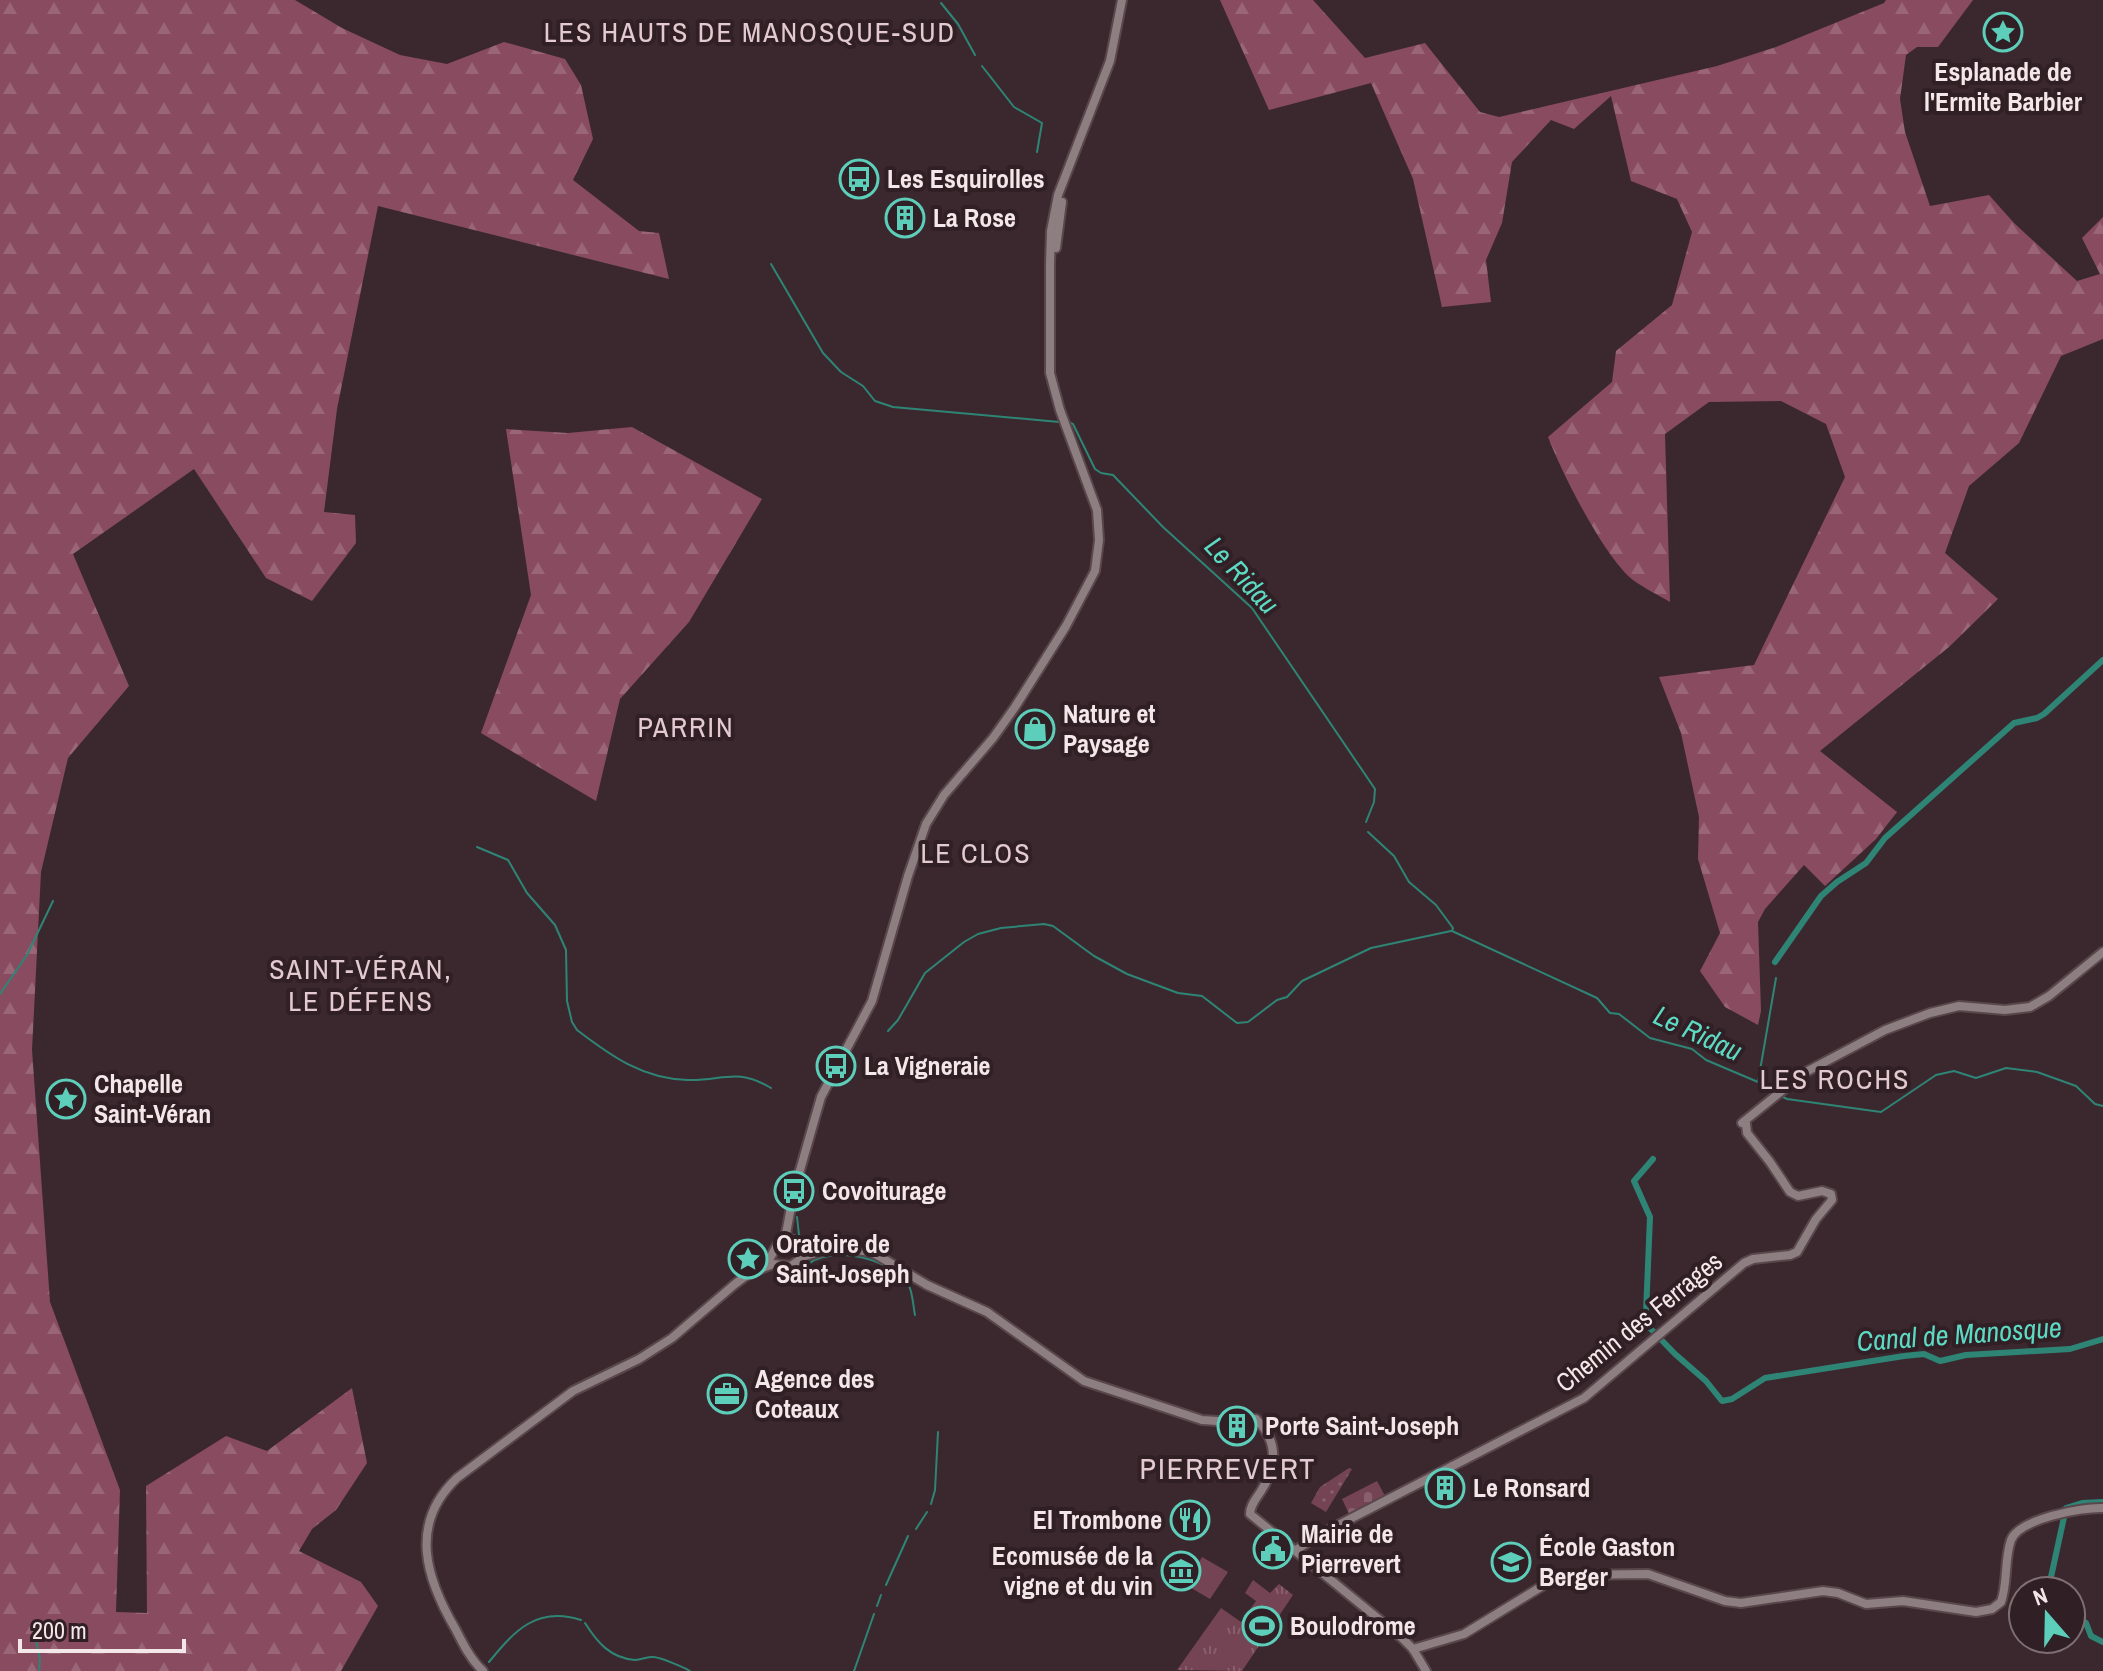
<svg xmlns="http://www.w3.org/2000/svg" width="2103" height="1671" font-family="'Archivo Narrow',sans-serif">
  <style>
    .grass { fill: url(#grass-dots) }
    .forest { fill: url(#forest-firs) }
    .cemetery { fill: url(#cemetery-stones) }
    .park { fill: url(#park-tufts) }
    .garden { fill: #744454 }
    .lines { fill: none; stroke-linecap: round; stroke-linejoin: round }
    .stream { stroke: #2e8576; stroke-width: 2 }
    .canal { stroke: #2e8576; stroke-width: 6 }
    .secondary-casing { stroke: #59474c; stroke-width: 12 }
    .secondary { stroke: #8d7e82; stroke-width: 8 }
    .labels { text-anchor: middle; stroke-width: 8; stroke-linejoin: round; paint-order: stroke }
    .poi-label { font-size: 26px; font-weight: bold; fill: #f4e7ea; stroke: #301f24; text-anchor: start }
    .street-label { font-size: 26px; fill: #f4e7ea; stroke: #301f24 }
    .neighbourhood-label { font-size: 28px; letter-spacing: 2px; fill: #e3cad1; stroke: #301f24 }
    .water-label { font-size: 28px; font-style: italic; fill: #5ddac4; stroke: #301f24 }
    .quarter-label { font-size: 30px; letter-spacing: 2px; fill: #e3cad1; stroke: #301f24 }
  </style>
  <defs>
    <pattern id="grass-dots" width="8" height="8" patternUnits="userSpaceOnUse" patternTransform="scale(2)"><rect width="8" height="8" fill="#744454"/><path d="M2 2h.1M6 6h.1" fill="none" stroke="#885f6d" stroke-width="1.8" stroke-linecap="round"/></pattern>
    <pattern id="forest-firs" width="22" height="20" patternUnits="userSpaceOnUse" patternTransform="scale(2)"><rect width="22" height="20" fill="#884b60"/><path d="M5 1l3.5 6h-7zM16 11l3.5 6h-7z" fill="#996577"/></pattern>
    <pattern id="cemetery-stones" width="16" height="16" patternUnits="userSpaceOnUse" patternTransform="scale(2)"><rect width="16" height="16" fill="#744454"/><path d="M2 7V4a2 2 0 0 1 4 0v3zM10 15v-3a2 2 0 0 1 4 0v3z" fill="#885f6d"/></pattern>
    <pattern id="park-tufts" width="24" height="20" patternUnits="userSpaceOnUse" patternTransform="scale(2)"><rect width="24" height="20" fill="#744454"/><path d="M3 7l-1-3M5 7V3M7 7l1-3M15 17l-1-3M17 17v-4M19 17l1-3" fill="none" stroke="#885f6d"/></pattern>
  </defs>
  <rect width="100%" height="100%" fill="#3b282e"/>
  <polygon class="grass" points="1349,1468 1352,1469 1326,1512 1311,1503 1320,1487"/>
  <g class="forest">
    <polygon points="0,0 295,0 342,28 400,55 447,64 504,42 565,59 581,85 593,139 573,180 639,231 659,233 669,279 378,206 337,409 324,512 355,515 356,543 312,601 266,578 194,469 73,554 129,686 68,758 41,872 32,1050 50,1302 120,1490 116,1612 147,1613 146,1486 226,1436 267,1451 352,1388 367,1463 336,1510 312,1529 299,1551 361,1582 378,1606 341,1671 0,1671"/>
    <path d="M1220,0h93l52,58 60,-15 55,69 19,5 218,-51 59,-19 108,-44 2,-3h87l-35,47h-21l-11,8 -6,44 5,33 25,74 59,-11 25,28 63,58 23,-7 -18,-36 21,-21v122l-42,17 -42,87 -50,43 -24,67 53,46 -49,48 -129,104 77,61 -21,27 -51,47 -21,-21 -39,44 -7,13 3,89 -3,14 -33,-18 -25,-36 20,-38 -22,-74 1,-42 -18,-84 -22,-56 95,-12 91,-188 -19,-53 -45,-23 -72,1 -44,32 5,168c-12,-7 -26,-14 -37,-22 -29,-23 -71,-107 -85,-143l64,-55 4,-31 56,-46 20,-73 -15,-33 -46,-18 -20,-85 -37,33 -23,-9 -39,42 -10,61 -16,37 5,42 -49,5 -29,-128 -42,-96 -102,27z"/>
    <polygon points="632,427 762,499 689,622 620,699 596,801 481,733 531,595 506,429 568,433"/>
  </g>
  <polygon class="cemetery" points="1377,1481 1386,1498 1350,1516 1342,1499"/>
  <polygon class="park" points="1253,1580 1270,1593 1279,1584 1293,1595 1242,1671 1177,1670 1221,1608 1241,1622 1256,1601 1245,1593"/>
  <polygon class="garden" points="1202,1557 1228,1572 1210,1599 1186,1585"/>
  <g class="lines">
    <g class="stream">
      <polyline points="941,3 958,24 975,55"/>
      <polyline points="982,66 1014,107 1042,123 1037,152"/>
      <polyline points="771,264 823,353 841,372 863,386 875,401 893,407 1059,422"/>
      <polyline points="1068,422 1073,424 1095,469 1101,473 1113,475 1163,527 1252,608 1375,789 1374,802 1366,822"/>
      <polyline points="1368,832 1394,856 1409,882 1436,905 1453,928 1452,931 1597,998 1610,1013 1619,1014 1650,1038 1692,1049 1706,1060 1758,1082 1773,1093"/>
      <path d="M477,847l31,13 19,33 28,32 11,25 1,51 5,21 5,8c34,26 66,49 111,50 35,1 48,-13 83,8"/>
      <polyline points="0,994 27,955 53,901"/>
      <polyline points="888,1031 898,1020 925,973 964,942 978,934 1001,928 1044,924 1053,926 1094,956 1127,974 1178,993 1202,996 1237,1023 1248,1022 1277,1000 1287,997 1302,981 1371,948 1451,931"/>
      <polyline points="1758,1082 1776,978"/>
      <polyline points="1779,1095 1787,1099 1881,1112 1936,1075 1954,1071 1976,1078 2006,1068 2037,1072 2076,1086 2095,1104 2103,1106"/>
      <polyline points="797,1217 799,1235 808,1244 840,1243"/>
      <path d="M800,1273c20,-32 88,-17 108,11 5,8 5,22 7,31"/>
      <polyline points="931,1504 935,1490 938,1432"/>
      <polyline points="916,1529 927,1512"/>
      <polyline points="886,1585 908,1536"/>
      <polyline points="877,1606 881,1595"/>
      <path d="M585,1623c12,19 25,35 50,37 7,0 13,-4 19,-3 8,1 29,10 36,14"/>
      <polyline points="33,1626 40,1659 39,1671"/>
      <path d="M489,1662c26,-32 48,-56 92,-42"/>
      <polyline points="854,1671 874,1614"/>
    </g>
    <g class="canal">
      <polyline points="1775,962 1821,896 1837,882 1866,863 1885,838 2014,723 2037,718 2044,714 2103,660"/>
      <polyline points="1653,1159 1634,1181 1650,1217 1646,1313 1648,1326 1675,1354 1706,1381 1722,1401 1732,1399 1765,1378 1904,1356 1924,1354 1940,1361 1966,1355 2070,1349 2103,1339"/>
      <polyline points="2048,1591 2066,1508 2082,1503 2103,1502"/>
      <polyline points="2071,1613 2086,1623 2091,1636 2103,1642"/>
    </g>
    <defs>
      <g id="secondary">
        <polyline points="1056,248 1062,202"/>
        <polyline points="1742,1123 1804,1073 1885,1030 1930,1013 1959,1006 2005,1010 2030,1007 2049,996 2103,952"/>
        <polyline points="785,1239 794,1191 821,1097 872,1001 908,876 926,824 944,795 993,738 1015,707 1066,626 1095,571 1099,540 1097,510 1060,410 1050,373 1050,265 1051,231 1058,195 1110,61 1122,0"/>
        <path d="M750,1273l23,-9 18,2 14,-10 22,-6 19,-1 26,3 55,33 60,27 97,69 118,39 31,2 23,-3c22,22 22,46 5,72 -5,8 -11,14 -11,23l152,124 11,11 13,22"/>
        <polyline points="1296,1550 1319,1535 1584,1398 1744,1263 1753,1259 1790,1255 1797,1252 1816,1219 1832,1200 1831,1194 1822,1191 1798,1196 1790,1192 1770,1162 1747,1133 1746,1124"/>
        <path d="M1413,1649l51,-15 93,-57 12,-2 79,-1 77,27 16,2 82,-12 15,2 28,11 37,-3 73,11 16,-3 9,-7c7,-19 3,-42 10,-62 8,-21 71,-33 92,-32"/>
        <path d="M483,1671c-12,-11 -20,-27 -27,-41 -30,-51 -48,-106 1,-152l116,-87 66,-32 33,-21 63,-54 35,-26 9,-16c9,-6 17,-3 22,5v11"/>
      </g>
    </defs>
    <use href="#secondary" class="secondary-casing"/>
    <use href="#secondary" class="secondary"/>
  </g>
  <defs>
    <symbol id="sight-ring" viewBox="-11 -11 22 22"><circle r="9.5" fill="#301f24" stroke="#5cceba" stroke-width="1.5"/><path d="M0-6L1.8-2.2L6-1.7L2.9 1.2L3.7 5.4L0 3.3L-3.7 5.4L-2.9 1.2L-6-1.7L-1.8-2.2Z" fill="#5cceba"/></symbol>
    <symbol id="bus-ring" viewBox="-11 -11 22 22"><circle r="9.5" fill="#301f24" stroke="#5cceba" stroke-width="1.5"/><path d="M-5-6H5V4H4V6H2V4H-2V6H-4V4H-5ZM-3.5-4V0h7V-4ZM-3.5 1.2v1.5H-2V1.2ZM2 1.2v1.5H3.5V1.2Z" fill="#5cceba"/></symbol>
    <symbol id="building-ring" viewBox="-11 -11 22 22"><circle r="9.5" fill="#301f24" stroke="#5cceba" stroke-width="1.5"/><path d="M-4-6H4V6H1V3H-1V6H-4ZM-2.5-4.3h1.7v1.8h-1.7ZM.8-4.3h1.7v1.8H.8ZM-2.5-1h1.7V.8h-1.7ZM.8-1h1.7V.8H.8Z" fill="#5cceba"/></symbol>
    <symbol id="shop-ring" viewBox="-11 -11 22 22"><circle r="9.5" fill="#301f24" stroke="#5cceba" stroke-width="1.5"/><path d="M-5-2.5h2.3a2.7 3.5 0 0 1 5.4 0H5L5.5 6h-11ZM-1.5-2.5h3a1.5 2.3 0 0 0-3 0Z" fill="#5cceba"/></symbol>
    <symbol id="office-ring" viewBox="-11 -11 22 22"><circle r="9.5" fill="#301f24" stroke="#5cceba" stroke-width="1.5"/><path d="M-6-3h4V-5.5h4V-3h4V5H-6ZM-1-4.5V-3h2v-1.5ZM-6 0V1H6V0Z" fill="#5cceba"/></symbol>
    <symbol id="restaurant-ring" viewBox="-11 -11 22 22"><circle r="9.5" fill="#301f24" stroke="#5cceba" stroke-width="1.5"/><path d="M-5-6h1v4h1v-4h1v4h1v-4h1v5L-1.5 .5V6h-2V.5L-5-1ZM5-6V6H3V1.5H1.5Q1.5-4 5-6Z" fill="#5cceba"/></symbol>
    <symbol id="civic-ring" viewBox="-11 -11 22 22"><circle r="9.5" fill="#301f24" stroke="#5cceba" stroke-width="1.5"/><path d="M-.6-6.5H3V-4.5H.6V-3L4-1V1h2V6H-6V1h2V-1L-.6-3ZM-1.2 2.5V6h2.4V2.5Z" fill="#5cceba"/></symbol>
    <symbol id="school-ring" viewBox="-11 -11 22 22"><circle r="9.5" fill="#301f24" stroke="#5cceba" stroke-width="1.5"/><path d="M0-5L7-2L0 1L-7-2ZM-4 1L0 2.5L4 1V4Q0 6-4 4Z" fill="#5cceba"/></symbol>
    <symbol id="museum-ring" viewBox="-11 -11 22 22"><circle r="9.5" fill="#301f24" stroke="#5cceba" stroke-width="1.5"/><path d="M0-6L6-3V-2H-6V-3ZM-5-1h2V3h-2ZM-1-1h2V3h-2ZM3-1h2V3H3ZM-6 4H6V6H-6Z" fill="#5cceba"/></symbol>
    <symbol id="stadium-ring" viewBox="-11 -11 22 22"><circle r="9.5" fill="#301f24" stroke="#5cceba" stroke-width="1.5"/><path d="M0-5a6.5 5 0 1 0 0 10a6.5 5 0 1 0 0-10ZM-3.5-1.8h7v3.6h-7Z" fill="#5cceba"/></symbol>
  </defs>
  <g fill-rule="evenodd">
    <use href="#sight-ring" x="1981" y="10" width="44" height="44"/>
    <use href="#bus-ring" x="837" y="157" width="44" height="44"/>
    <use href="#building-ring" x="883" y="196" width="44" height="44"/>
    <use href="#shop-ring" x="1013" y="707" width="44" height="44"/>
    <use href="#bus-ring" x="814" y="1044" width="44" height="44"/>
    <use href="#sight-ring" x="44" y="1077" width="44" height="44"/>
    <use href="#bus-ring" x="772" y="1169" width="44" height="44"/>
    <use href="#sight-ring" x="726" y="1237" width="44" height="44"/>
    <use href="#office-ring" x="705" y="1372" width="44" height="44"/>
    <use href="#building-ring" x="1215" y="1404" width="44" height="44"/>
    <use href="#building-ring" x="1423" y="1466" width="44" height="44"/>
    <use href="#restaurant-ring" x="1168" y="1498" width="44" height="44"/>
    <use href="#civic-ring" x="1251" y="1527" width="44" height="44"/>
    <use href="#school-ring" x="1489" y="1540" width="44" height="44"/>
    <use href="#museum-ring" x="1159" y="1549" width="44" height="44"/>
    <use href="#stadium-ring" x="1240" y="1604" width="44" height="44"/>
  </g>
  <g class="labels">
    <g class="poi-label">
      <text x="2003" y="81" text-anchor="middle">Esplanade de<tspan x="2003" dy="30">l'Ermite Barbier</tspan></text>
      <text x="887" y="188">Les Esquirolles</text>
      <text x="933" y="227">La Rose</text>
      <text x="1063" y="723">Nature et<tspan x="1063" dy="30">Paysage</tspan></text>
      <text x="864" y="1075">La Vigneraie</text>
      <text x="94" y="1093">Chapelle<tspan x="94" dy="30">Saint-Véran</tspan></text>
      <text x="822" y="1200">Covoiturage</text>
      <text x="776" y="1253">Oratoire de<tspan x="776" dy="30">Saint-Joseph</tspan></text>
      <text x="755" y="1388">Agence des<tspan x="755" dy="30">Coteaux</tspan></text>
      <text x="1265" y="1435">Porte Saint-Joseph</text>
      <text x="1473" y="1497">Le Ronsard</text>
      <text x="1162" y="1529" text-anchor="end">El Trombone</text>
      <text x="1301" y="1543">Mairie de<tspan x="1301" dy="30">Pierrevert</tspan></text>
      <text x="1539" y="1556">École Gaston<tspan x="1539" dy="30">Berger</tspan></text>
      <text x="1153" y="1565" text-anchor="end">Ecomusée de la<tspan x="1153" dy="30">vigne et du vin</tspan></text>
      <text x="1290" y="1635">Boulodrome</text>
    </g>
    <g class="street-label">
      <text transform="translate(1639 1322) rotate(-39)" y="9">Chemin des Ferrages</text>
    </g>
    <g class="neighbourhood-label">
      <text x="750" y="42">LES HAUTS DE MANOSQUE-SUD</text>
      <text x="686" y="737">PARRIN</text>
      <text x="976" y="863">LE CLOS</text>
      <text x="361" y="979">SAINT-VÉRAN,<tspan x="361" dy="32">LE DÉFENS</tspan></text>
      <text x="1835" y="1089">LES ROCHS</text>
    </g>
    <g class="water-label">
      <text transform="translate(1242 575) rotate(47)" y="10">Le Ridau</text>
      <text transform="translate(1698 1033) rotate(25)" y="10">Le Ridau</text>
      <text transform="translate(1959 1334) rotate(-4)" y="10">Canal de Manosque</text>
    </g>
    <g class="quarter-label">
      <text x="1228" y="1479">PIERREVERT</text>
    </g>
  </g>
  <g transform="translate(2047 1615) rotate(340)"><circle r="38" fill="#301f24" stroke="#7e6f73" stroke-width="2"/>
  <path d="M0-6L14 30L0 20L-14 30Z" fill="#5cceba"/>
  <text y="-12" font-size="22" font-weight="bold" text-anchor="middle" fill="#f4e7ea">N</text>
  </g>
  <path d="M20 1639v12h164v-12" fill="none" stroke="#f4e7ea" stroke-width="4"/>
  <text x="32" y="1639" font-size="24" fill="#f4e7ea" stroke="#301f24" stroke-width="6" paint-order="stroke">200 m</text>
</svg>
